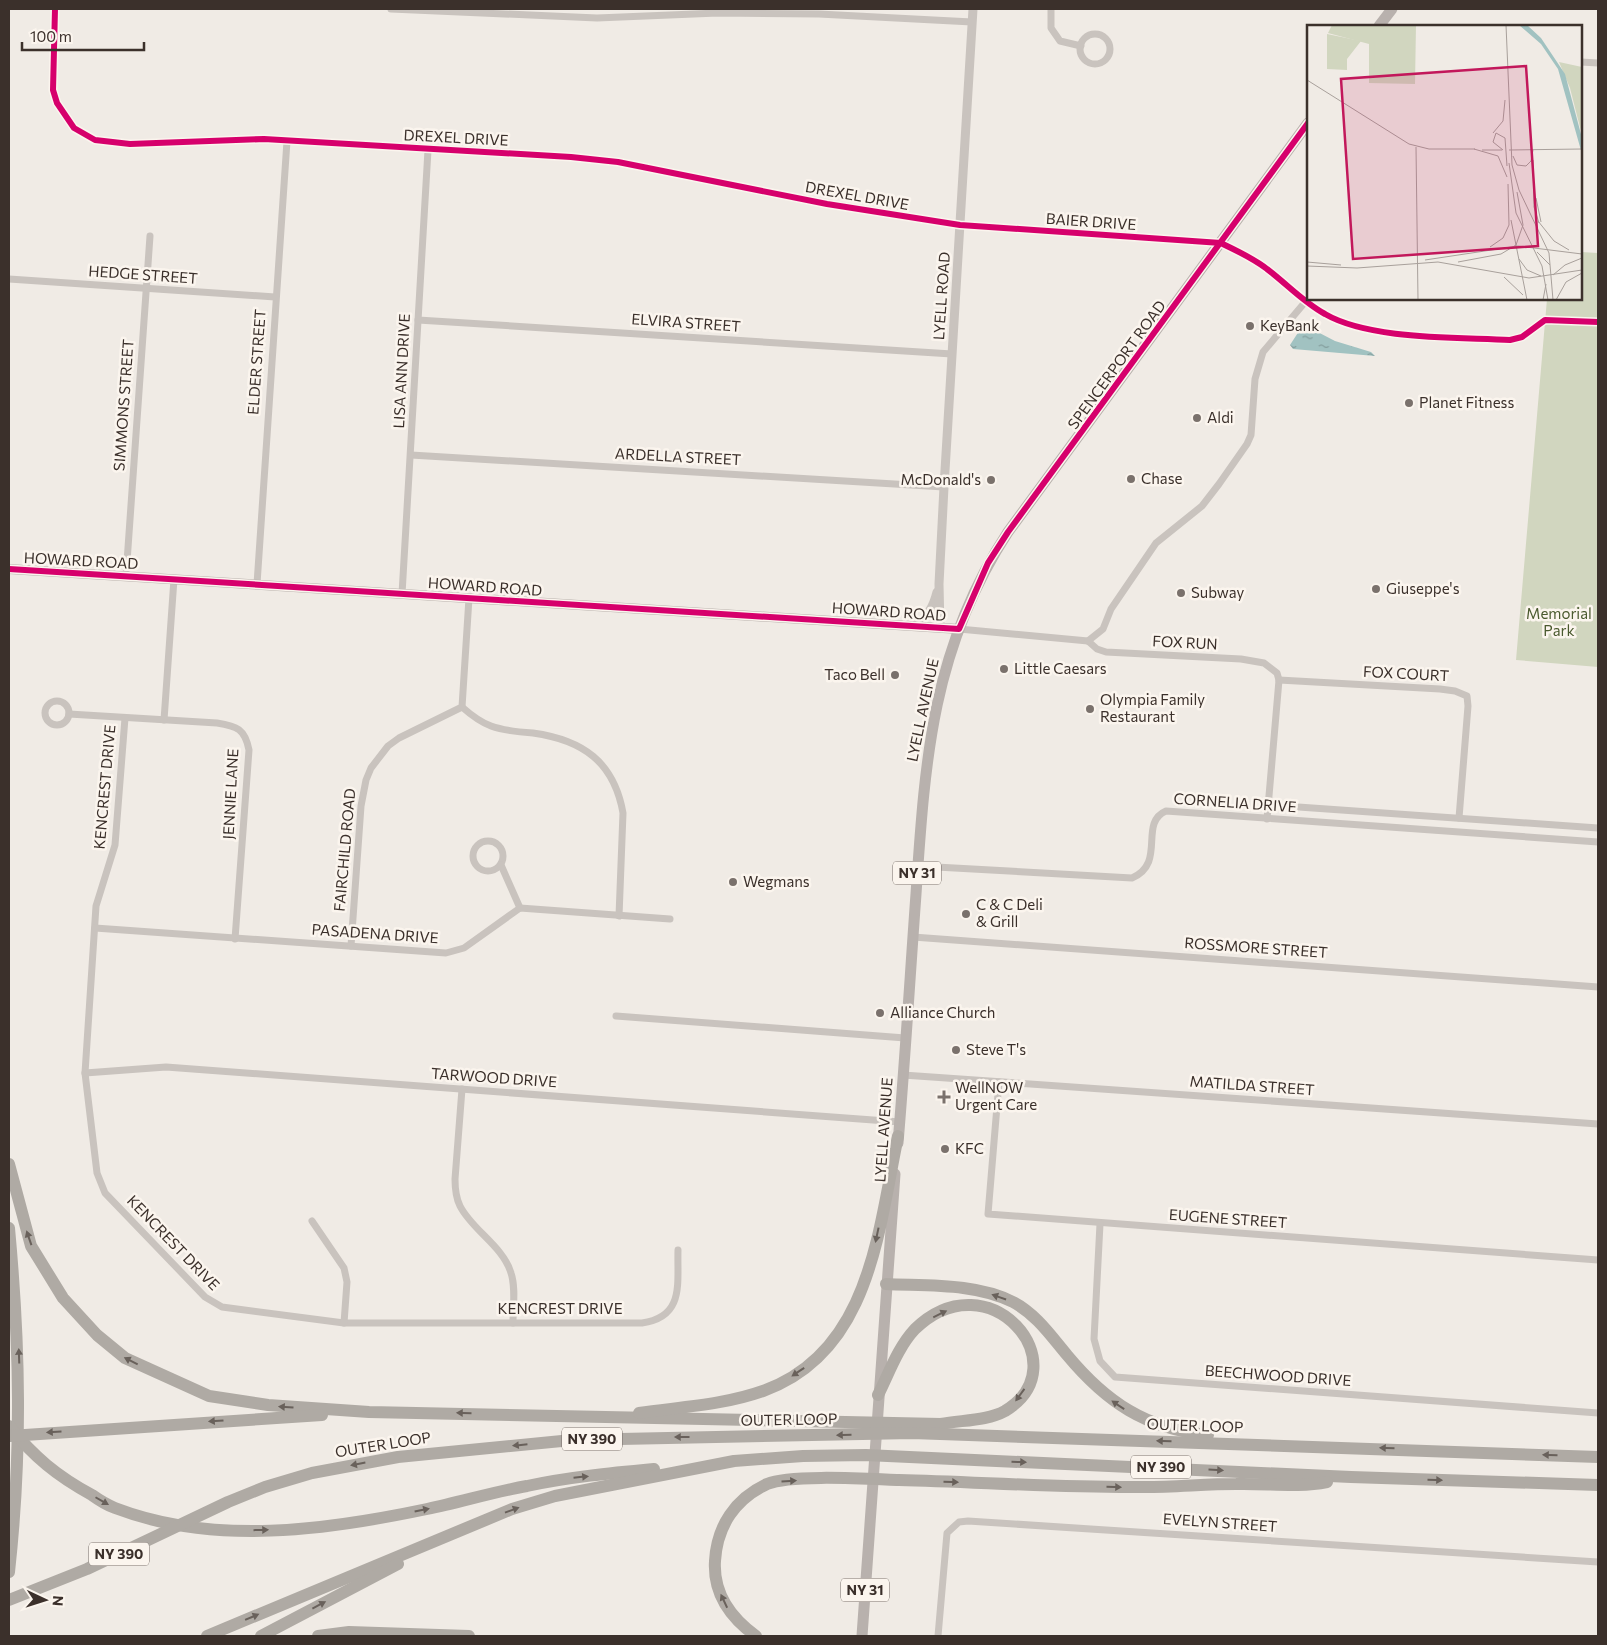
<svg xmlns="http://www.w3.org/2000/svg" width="1607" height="1645" font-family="Commissioner,sans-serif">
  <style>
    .park { fill: #d1d6bf }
    .water { fill: url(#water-ripples) }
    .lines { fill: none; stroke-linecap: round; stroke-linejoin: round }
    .minor { stroke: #c9c3be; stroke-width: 7 }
    .tertiary { stroke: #c9c3be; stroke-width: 9 }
    .secondary { stroke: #bab3ae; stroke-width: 10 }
    .primary { stroke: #b8b1ad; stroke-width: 11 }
    .motorway { stroke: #afaaa4; stroke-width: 12 }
    .cycleway-casing { stroke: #fbf5ee; stroke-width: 9 }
    .cycleway { stroke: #d6006c; stroke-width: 6 }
    .oneway { fill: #69615b }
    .poi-dot { fill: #7a716c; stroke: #fbf5ee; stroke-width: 2 }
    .labels { text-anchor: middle; stroke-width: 5; stroke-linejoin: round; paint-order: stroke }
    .shield { fill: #fbf5ee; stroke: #756b66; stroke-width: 1 }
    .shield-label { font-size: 14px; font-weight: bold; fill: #3b302b }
    .street-label { font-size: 15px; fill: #3b302b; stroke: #fbf5ee }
    .poi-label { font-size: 15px; fill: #3b302b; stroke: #fbf5ee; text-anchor: start }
    .park-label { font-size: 15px; fill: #4a5a2e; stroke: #fbf5ee }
    .inset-road { fill: none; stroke: #a8a09b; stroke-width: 1 }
    .view { fill: #c2185b; fill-opacity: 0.15; stroke: #c2185b; stroke-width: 2.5 }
    .inset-edge { fill: none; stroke: #3b302b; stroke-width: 2.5 }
  </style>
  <defs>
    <pattern id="water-ripples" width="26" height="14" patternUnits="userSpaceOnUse" patternTransform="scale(1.25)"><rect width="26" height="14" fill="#a1c2c1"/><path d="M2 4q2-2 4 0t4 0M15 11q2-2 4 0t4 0" fill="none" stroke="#849e9d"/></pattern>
  </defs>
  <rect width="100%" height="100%" fill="#f0ebe5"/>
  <polygon class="park" points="1581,252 1598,253 1598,667 1516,660 1547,299 1581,299"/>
  <polygon class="water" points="1308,327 1335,341 1371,352 1375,356 1293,349 1290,345 1301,328"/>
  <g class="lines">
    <g class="minor">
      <path d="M55,9l-2,81 4,13 17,25 21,12 35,4 134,-5 307,18 47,5 209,42 133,21 261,18c16,8 32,15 46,26 20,15 36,33 58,45 45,26 132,23 185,26l12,-3 23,-17 53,2"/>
      <polyline points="391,9 597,18 718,13 819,14 972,22"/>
      <polyline points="1051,9 1051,28 1060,41 1081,46"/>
      <circle cx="1095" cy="49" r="15"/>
      <polyline points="1581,62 1598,63"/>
      <polyline points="9,279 275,297"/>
      <polyline points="418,320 952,354"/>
      <polyline points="411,455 944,487"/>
      <polyline points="126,576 150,236"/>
      <polyline points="257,584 287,141"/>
      <polyline points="402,594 428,150"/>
      <polyline points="959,629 1088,641 1097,649 1106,652 1241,659 1264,663 1277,673 1279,680 1267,819"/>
      <polyline points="1088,641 1103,629 1111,609 1156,543 1202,506 1219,484 1247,444 1251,435 1255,379 1263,352 1306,301"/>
      <polyline points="1279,680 1440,689 1455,691 1467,696 1468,706 1459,818"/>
      <circle cx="57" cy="713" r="12"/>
      <path d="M462,707c9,8 18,15 29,19 14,5 27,6 42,7 50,7 81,29 90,80l-4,103"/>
      <path d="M69,714l148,9c20,3 28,6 32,27l-14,189"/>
      <path d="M125,718l-10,127 -19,61 -11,167 12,100 8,20 100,104 17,10 122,16h298c43,-6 35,-40 36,-73"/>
      <polyline points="164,720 174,579"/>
      <polyline points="1269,805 1598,828"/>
      <circle cx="488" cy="856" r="15"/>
      <polyline points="501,865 520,908"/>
      <path d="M918,866l214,12c35,-15 6,-55 34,-67l432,31"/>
      <polyline points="95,928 446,953 464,948 520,908 670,919"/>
      <polyline points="913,937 1598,987"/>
      <polyline points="351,946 361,806 366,780 371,768 388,746 399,738 462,707 469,598"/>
      <polyline points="616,1016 905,1038"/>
      <polyline points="85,1073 166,1067 900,1122"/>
      <polyline points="903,1075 1598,1124"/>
      <polyline points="999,1082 988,1214 1598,1260"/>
      <path d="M462,1089l-7,90c0,9 1,19 5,27 12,24 43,40 51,67 5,15 2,34 2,50"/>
      <polyline points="312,1221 344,1268 347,1282 344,1323"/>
      <polyline points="1100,1224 1094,1339 1100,1361 1115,1377 1598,1413"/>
      <polyline points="938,1636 947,1533 959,1522 968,1521 1598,1562"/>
    </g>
    <g class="tertiary">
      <path d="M915,626c13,-11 18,-18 22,-34"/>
      <polyline points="940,628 939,584 944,487 973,9"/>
    </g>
    <polyline class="secondary" points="9,569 959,629"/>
    <g class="primary">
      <polyline points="1379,26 1392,9"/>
      <path d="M898,1143c7,-83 12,-166 18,-249 9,-134 16,-246 92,-362l300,-409"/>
      <polyline points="862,1636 895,1174"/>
    </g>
    <g class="motorway">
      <path d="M9,1164l22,82 32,52 34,37 28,23 84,38 59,9 101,7 572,12c20,-4 46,-3 64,-13 76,-46 -16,-154 -90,-82 -17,18 -26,44 -37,66"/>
      <path d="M9,1228c11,119 13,225 0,344"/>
      <path d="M886,1284c41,2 90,-1 127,18 23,12 38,34 54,53 39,47 79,74 141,80"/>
      <path d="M639,1413c41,-6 85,-8 124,-22 107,-38 115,-159 135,-255"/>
      <path d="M9,1426c25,31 48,50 83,69 7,5 15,10 23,13 99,38 212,22 312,1 34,-7 66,-17 100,-23 42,-9 84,-13 127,-17"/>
      <polyline points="10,1436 322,1415"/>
      <polyline points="9,1600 87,1569 228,1502 265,1487 312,1473 398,1457 572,1440 912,1433 1598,1457"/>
      <polyline points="207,1636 512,1509 555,1496 734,1461 803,1456 866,1455 1351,1477 1598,1485"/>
      <polyline points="261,1636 398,1564"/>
      <polyline points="318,1636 349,1632 469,1636"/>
      <path d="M756,1636c-25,-18 -43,-43 -41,-75 2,-35 20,-62 52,-77 24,-10 103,-5 132,-4 82,2 164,8 246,7 31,0 61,-3 91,-3 30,-1 62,4 91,-2"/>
    </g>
    <defs>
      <g id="cycleway">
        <path d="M55,9l-2,81 4,13 17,25 21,12 35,4 134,-5 307,18 47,5 209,42 133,21 261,18c16,8 32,15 46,26 20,15 36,33 58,45 45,26 132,23 185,26l12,-3 23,-17 53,2"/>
        <polyline points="9,569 959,629 988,563 1008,532 1308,123"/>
      </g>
    </defs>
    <use href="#cycleway" class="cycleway-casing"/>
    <use href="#cycleway" class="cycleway"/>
  </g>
  <defs><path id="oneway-solid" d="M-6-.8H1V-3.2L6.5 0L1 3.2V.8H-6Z" transform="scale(1.25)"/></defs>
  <g class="oneway">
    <use href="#oneway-solid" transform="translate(877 1235) rotate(102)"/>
    <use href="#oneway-solid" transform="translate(29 1238) rotate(-109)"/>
    <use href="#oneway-solid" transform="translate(999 1297) rotate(-161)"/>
    <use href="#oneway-solid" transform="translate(940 1314) rotate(-26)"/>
    <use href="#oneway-solid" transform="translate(19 1356) rotate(-92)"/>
    <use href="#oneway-solid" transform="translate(131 1361) rotate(-153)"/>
    <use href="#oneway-solid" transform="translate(798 1372) rotate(146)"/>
    <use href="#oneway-solid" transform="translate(1020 1395) rotate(126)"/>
    <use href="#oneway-solid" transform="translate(1118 1405) rotate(-146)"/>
    <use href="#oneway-solid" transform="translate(286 1407) rotate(-176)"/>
    <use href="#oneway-solid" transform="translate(464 1413) rotate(-179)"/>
    <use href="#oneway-solid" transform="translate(216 1421) rotate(176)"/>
    <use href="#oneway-solid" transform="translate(54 1432) rotate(177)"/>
    <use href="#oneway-solid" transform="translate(844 1435) rotate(178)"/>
    <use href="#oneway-solid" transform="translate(682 1437) rotate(180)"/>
    <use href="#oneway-solid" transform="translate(1164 1441) rotate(-178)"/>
    <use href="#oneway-solid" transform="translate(520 1445) rotate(174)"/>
    <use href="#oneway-solid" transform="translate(1387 1448) rotate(-178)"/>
    <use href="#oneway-solid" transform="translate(1550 1455) rotate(-178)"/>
    <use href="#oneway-solid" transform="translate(1019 1462) rotate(2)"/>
    <use href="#oneway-solid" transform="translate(358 1464) rotate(169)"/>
    <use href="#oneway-solid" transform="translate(1216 1470) rotate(3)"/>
    <use href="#oneway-solid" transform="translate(581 1477) rotate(-6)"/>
    <use href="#oneway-solid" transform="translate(1435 1480) rotate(2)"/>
    <use href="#oneway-solid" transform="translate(789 1481) rotate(-3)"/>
    <use href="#oneway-solid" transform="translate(951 1482) rotate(2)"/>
    <use href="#oneway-solid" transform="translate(1114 1487) rotate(1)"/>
    <use href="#oneway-solid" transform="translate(102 1501) rotate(30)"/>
    <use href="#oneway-solid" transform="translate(422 1510) rotate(-11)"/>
    <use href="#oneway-solid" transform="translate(512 1510) rotate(-20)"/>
    <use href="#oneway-solid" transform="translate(261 1530) rotate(-1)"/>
    <use href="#oneway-solid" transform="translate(724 1601) rotate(-115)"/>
    <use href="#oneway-solid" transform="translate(319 1605) rotate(-28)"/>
    <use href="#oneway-solid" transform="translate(252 1617) rotate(-23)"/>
  </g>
  <g class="poi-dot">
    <circle cx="1250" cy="326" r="5"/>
    <circle cx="1409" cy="403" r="5"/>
    <circle cx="1197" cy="418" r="5"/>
    <circle cx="1131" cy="479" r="5"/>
    <circle cx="991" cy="480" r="5"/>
    <circle cx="1376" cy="589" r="5"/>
    <circle cx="1181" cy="593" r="5"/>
    <circle cx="1004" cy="669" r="5"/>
    <circle cx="895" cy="675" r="5"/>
    <circle cx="1090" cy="709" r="5"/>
    <circle cx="733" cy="882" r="5"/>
    <circle cx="966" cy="914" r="5"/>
    <circle cx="880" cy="1013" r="5"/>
    <circle cx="956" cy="1050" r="5"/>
    <path d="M941.5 1089.5h5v5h5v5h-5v5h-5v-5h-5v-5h5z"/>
    <circle cx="945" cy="1149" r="5"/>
  </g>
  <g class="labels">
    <g class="shield">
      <rect x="893" y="861.5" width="48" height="23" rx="4"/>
      <rect x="562" y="1427.5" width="60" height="23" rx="4"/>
      <rect x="1131" y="1455.5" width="60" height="23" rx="4"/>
      <rect x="89" y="1542.5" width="60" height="23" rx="4"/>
      <rect x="841" y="1578.5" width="48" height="23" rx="4"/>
    </g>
    <g class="shield-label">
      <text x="917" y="878">NY 31</text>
      <text x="592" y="1444">NY 390</text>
      <text x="1161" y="1472">NY 390</text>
      <text x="119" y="1559">NY 390</text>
      <text x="865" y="1595">NY 31</text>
    </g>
    <g class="street-label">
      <text transform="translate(456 138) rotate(3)" y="5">DREXEL DRIVE</text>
      <text transform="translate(857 196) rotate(10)" y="5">DREXEL DRIVE</text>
      <text transform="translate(1091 222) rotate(4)" y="5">BAIER DRIVE</text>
      <text transform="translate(143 275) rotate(4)" y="5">HEDGE STREET</text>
      <text transform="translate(942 296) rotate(-86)" y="5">LYELL ROAD</text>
      <text transform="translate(686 323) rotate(4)" y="5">ELVIRA STREET</text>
      <text transform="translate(257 362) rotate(-86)" y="5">ELDER STREET</text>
      <text transform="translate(1117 365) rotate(-54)" y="5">SPENCERPORT ROAD</text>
      <text transform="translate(402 371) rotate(-87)" y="5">LISA ANN DRIVE</text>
      <text transform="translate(124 405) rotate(-86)" y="5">SIMMONS STREET</text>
      <text transform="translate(678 457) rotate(3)" y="5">ARDELLA STREET</text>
      <text transform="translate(81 561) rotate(3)" y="5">HOWARD ROAD</text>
      <text transform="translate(485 587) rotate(4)" y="5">HOWARD ROAD</text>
      <text transform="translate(889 612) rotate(4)" y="5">HOWARD ROAD</text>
      <text transform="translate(1185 643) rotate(3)" y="5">FOX RUN</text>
      <text transform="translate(1406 674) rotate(3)" y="5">FOX COURT</text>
      <text transform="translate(923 710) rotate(-78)" y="5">LYELL AVENUE</text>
      <text transform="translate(105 787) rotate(-85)" y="5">KENCREST DRIVE</text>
      <text transform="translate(231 794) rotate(-87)" y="5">JENNIE LANE</text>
      <text transform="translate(1235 803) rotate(4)" y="5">CORNELIA DRIVE</text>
      <text transform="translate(345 850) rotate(-85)" y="5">FAIRCHILD ROAD</text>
      <text transform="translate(375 934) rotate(4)" y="5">PASADENA DRIVE</text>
      <text transform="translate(1256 948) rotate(4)" y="5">ROSSMORE STREET</text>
      <text transform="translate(494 1078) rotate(4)" y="5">TARWOOD DRIVE</text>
      <text transform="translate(1252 1086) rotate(4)" y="5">MATILDA STREET</text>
      <text transform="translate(884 1130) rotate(-86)" y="5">LYELL AVENUE</text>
      <text transform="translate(1228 1219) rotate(4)" y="5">EUGENE STREET</text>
      <text transform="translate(173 1243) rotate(46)" y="5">KENCREST DRIVE</text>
      <text x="560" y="1314">KENCREST DRIVE</text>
      <text transform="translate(1278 1376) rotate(4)" y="5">BEECHWOOD DRIVE</text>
      <text transform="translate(789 1420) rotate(-1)" y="5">OUTER LOOP</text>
      <text transform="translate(1195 1426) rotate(2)" y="5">OUTER LOOP</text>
      <text transform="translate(383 1445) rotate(-9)" y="5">OUTER LOOP</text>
      <text transform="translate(1220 1523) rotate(4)" y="5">EVELYN STREET</text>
    </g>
    <g class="poi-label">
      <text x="1260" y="331">KeyBank</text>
      <text x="1419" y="408">Planet Fitness</text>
      <text x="1207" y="423">Aldi</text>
      <text x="1141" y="484">Chase</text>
      <text x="981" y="485" text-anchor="end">McDonald's</text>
      <text x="1386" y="594">Giuseppe's</text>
      <text x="1191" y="598">Subway</text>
      <text x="1014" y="674">Little Caesars</text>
      <text x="885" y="680" text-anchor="end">Taco Bell</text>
      <text x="1100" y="705">Olympia Family<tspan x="1100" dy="17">Restaurant</tspan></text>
      <text x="743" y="887">Wegmans</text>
      <text x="976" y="910">C &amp; C Deli<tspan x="976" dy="17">&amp; Grill</tspan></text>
      <text x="890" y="1018">Alliance Church</text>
      <text x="966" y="1055">Steve T's</text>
      <text x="955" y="1093">WellNOW<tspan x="955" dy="17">Urgent Care</tspan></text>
      <text x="955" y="1154">KFC</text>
    </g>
    <g class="park-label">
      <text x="1559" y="619">Memorial<tspan x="1559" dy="17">Park</tspan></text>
    </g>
  </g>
  <g transform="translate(1307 25)">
    <rect width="275" height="275" fill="#f0ebe5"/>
    <path d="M252,37l23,5v68l-12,-47z" fill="#d1d6bf"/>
    <path d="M20,9l34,7 -14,18v11l-20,-1z" fill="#d1d6bf"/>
    <path d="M25,0h84l-1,59 -46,-1v-39l-41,-11z" fill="#d1d6bf"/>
    <path d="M212,0h8l14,13 24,36 17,64v16l-24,-85 -17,-25z" fill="#a1c2c1"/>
    <path class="inset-road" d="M199,0l6,140 7,25 30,63 4,47M0,55l102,64 20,5h46M186,108l10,-12 2,-21M109,122l2,153M167,124l24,7 9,21M175,125h20M196,125l-10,-8 3,-9 9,5 2,28M202,125l73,-1M206,131l4,9 9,1 5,-5 2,-11M226,135l1,47 5,16M202,138l7,50 26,53 6,34M229,173l5,24M204,195l16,80M231,196l16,20 15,9M183,222l13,-9 6,-13 -1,-41M230,227l13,13M212,234l8,11 14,6M118,235l93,-14 64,8M0,237l34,3M151,237l43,-8 15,-9 7,-20 -6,-33M0,241l50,2 81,-6 91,16 53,-8M246,250l12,-10 17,-7M197,252l19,18M236,275l3,-16M249,275l10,-18 16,-9"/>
    <path class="view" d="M219,41l12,180 -185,13 -12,-180z"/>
    <rect width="275" height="275" class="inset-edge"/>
  </g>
  <rect width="1607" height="1645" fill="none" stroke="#3b302b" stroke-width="20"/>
  <g transform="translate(45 1600) rotate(94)" stroke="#fbf5ee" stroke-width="4" paint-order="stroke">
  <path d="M0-4L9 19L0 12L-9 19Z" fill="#3b302b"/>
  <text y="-8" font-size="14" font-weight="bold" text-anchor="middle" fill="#3b302b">N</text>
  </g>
  <path d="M22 42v8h122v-8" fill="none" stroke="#3b302b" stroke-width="2.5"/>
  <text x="30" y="42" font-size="15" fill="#3b302b" stroke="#fbf5ee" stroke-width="4" paint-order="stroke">100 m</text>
</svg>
